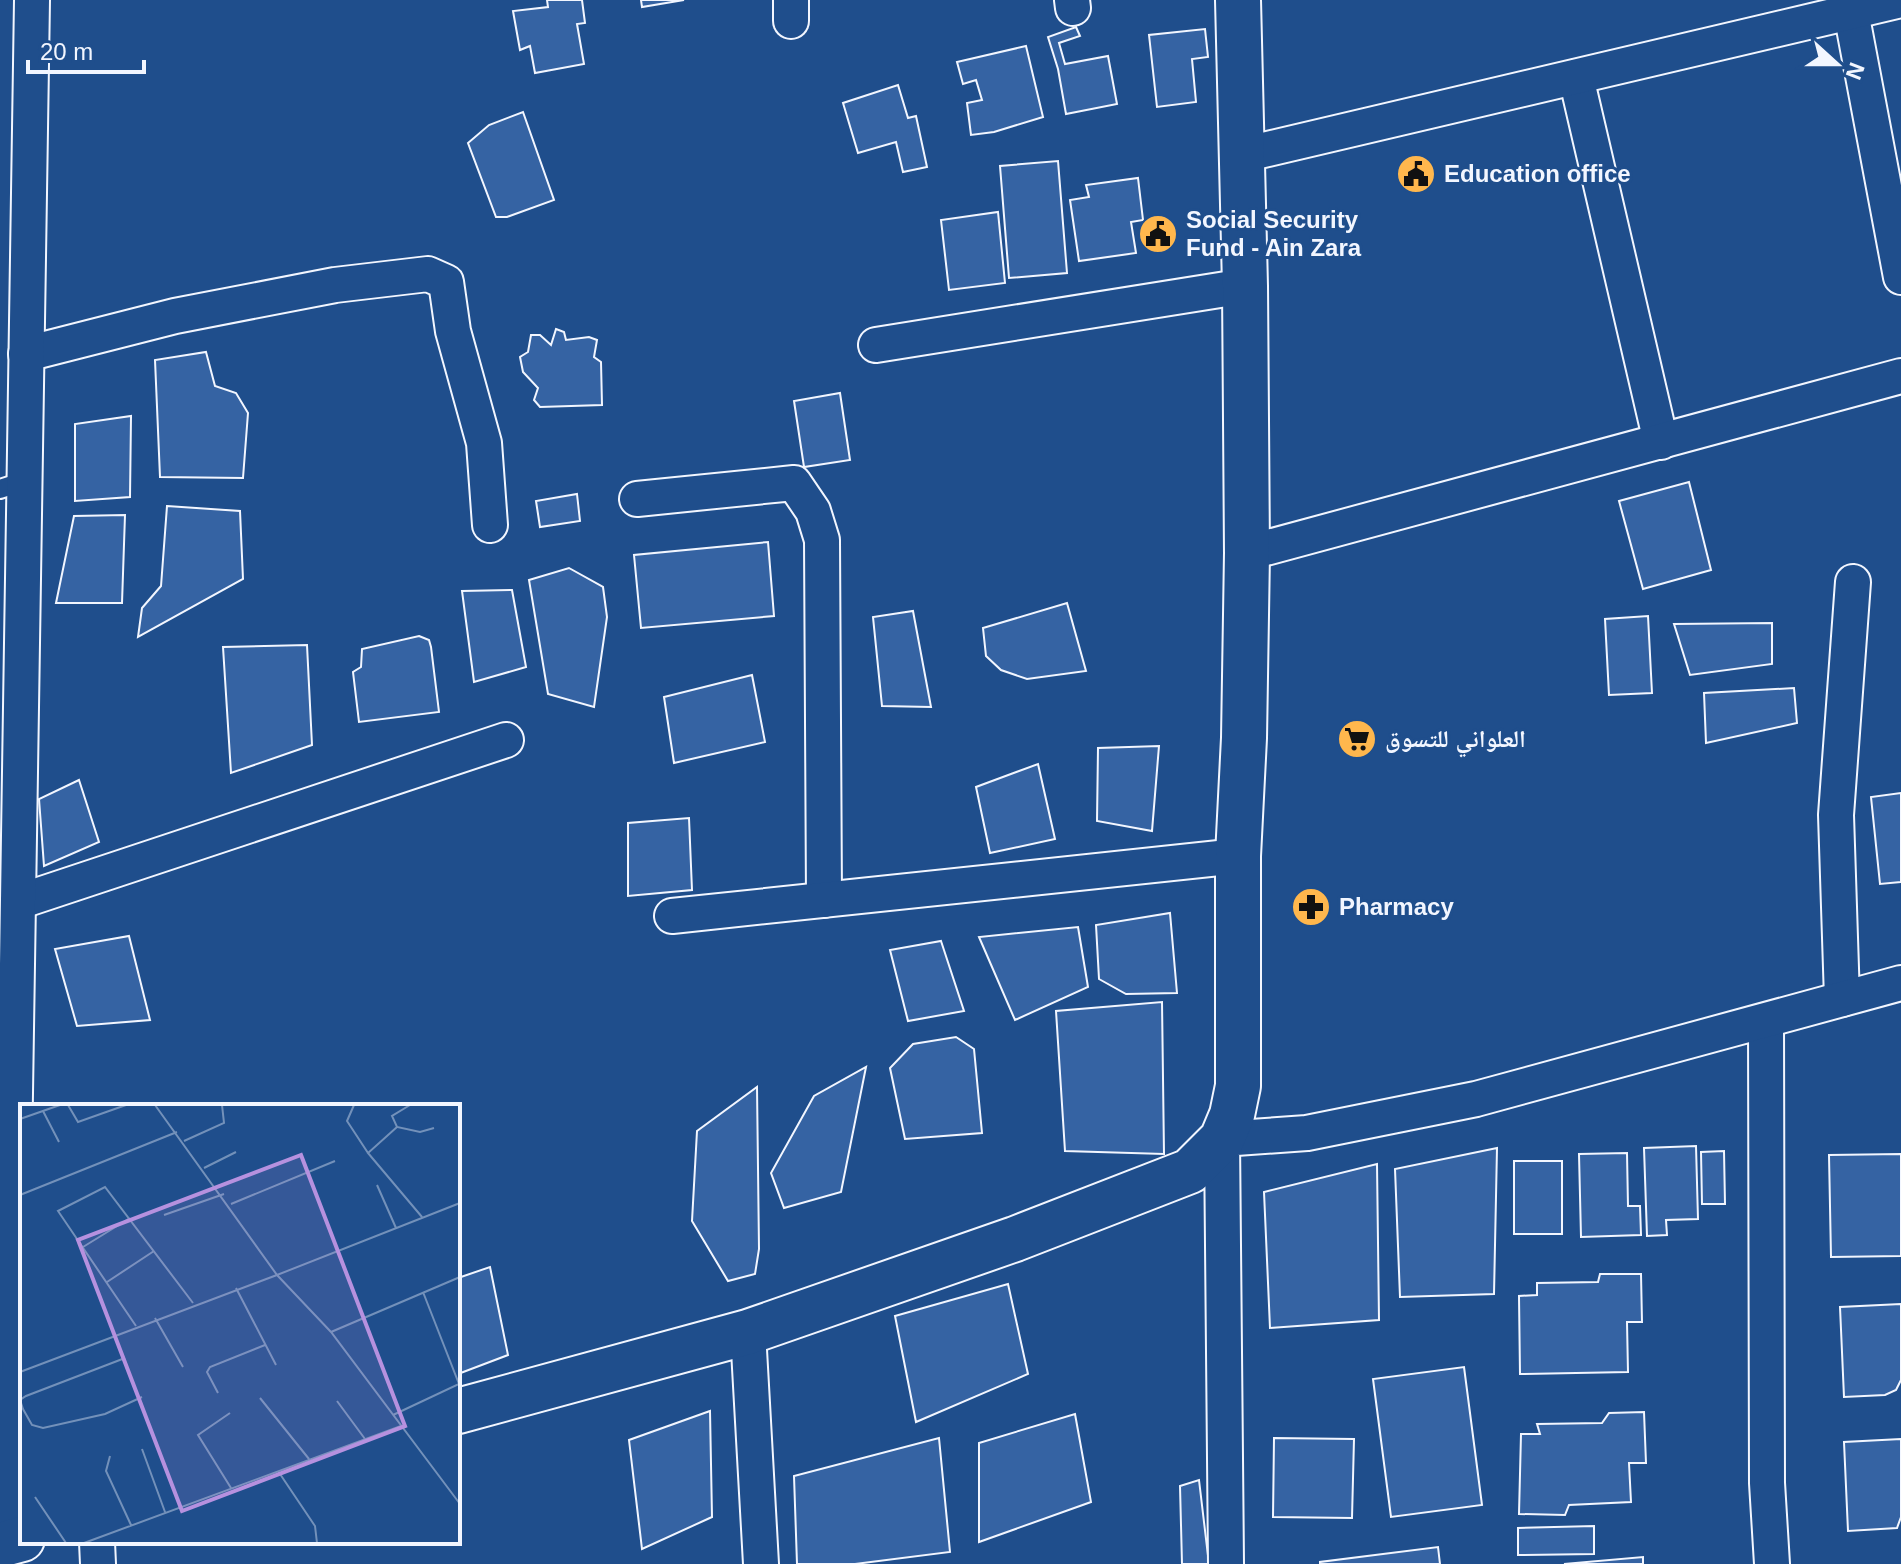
<svg xmlns="http://www.w3.org/2000/svg" width="1901" height="1564" font-family="Arial,'Noto Naskh Arabic',sans-serif">
  <style>
    .building { fill: #3563a3; stroke: #f2f6ff; stroke-width: 2 }
    .lines { fill: none; stroke-linecap: round; stroke-linejoin: round }
    .service-casing { stroke: #f2f6ff; stroke-width: 22 }
    .minor-casing { stroke: #f2f6ff; stroke-width: 38 }
    .tertiary-casing { stroke: #f2f6ff; stroke-width: 48 }
    .service { stroke: #1f4e8c; stroke-width: 18 }
    .minor { stroke: #1f4e8c; stroke-width: 34 }
    .tertiary { stroke: #1f4e8c; stroke-width: 44 }
    .labels { text-anchor: middle; stroke-width: 6; stroke-linejoin: round; paint-order: stroke }
    .poi-label { font-size: 24px; font-weight: bold; fill: #f2f6ff; stroke: #1f4e8c; text-anchor: start }
    .inset-road { fill: none; stroke: #7391ba; stroke-width: 2 }
    .view { fill: #b691df; fill-opacity: 0.15; stroke: #b691df; stroke-width: 4 }
    .inset-edge { fill: none; stroke: #f2f6ff; stroke-width: 4 }
  </style>
  <rect width="100%" height="100%" fill="#1f4e8c"/>
  <g class="building">
    <polygon points="547,0 582,0 585,23 577,24 584,64 535,73 530,46 520,50 513,11 548,7"/>
    <polygon points="641,0 684,0 642,7"/>
    <polygon points="1076,27 1080,36 1059,43 1065,64 1108,56 1117,104 1066,114 1058,69 1048,37"/>
    <polygon points="1205,29 1208,57 1192,59 1196,102 1157,107 1149,35"/>
    <polygon points="1026,46 1043,117 994,132 971,135 967,103 982,100 976,80 963,84 957,62"/>
    <polygon points="898,85 908,118 916,116 927,167 903,172 896,142 858,153 843,103"/>
    <polygon points="523,112 554,200 507,217 496,217 468,143 489,125"/>
    <polygon points="1058,161 1067,273 1009,278 1000,166"/>
    <polygon points="1138,178 1143,220 1131,222 1136,253 1079,261 1070,200 1089,197 1086,185"/>
    <polygon points="998,212 1005,283 949,290 941,220"/>
    <polygon points="556,329 564,332 566,340 589,337 597,340 594,357 601,362 602,405 540,407 534,400 538,388 523,372 520,357 528,352 531,335 540,335 551,345"/>
    <polygon points="206,352 215,386 236,393 248,413 243,478 160,477 155,360"/>
    <polygon points="840,393 850,460 804,467 794,401"/>
    <polygon points="131,416 130,497 75,501 75,424"/>
    <polygon points="1689,482 1711,570 1643,589 1619,501"/>
    <polygon points="577,494 580,521 540,527 536,501"/>
    <polygon points="167,506 240,511 243,579 138,637 142,608 161,586"/>
    <polygon points="125,515 122,603 56,603 74,516"/>
    <polygon points="768,542 774,616 641,628 634,555"/>
    <polygon points="569,568 603,587 607,617 594,707 548,694 529,580"/>
    <polygon points="512,590 526,667 474,682 462,591"/>
    <polygon points="1067,603 1086,671 1027,679 1001,670 986,656 983,628"/>
    <polygon points="913,611 931,707 882,706 873,617"/>
    <polygon points="1648,616 1652,693 1609,695 1605,619"/>
    <polygon points="1772,623 1772,664 1690,675 1674,624"/>
    <polygon points="419,636 429,640 431,647 439,712 359,722 353,672 361,667 362,649"/>
    <polygon points="307,645 312,745 231,773 223,647"/>
    <polygon points="752,675 765,742 674,763 664,697"/>
    <polygon points="1794,688 1797,723 1706,743 1704,693"/>
    <polygon points="1159,746 1152,831 1097,821 1098,748"/>
    <polygon points="1038,764 1055,839 990,853 976,787"/>
    <polygon points="79,780 99,842 44,866 39,799"/>
    <polygon points="1901,793 1901,882 1880,884 1871,797"/>
    <polygon points="689,818 692,890 628,896 628,823"/>
    <polygon points="1170,913 1177,993 1126,994 1099,979 1096,925"/>
    <polygon points="1078,927 1088,987 1015,1020 979,937"/>
    <polygon points="129,936 150,1020 77,1026 55,949"/>
    <polygon points="941,941 964,1011 908,1021 890,950"/>
    <polygon points="1162,1002 1164,1154 1065,1151 1056,1011"/>
    <polygon points="956,1037 974,1049 982,1133 905,1139 890,1068 913,1044"/>
    <polygon points="866,1067 841,1192 784,1208 771,1173 814,1096"/>
    <polygon points="757,1087 759,1249 755,1274 728,1281 692,1221 697,1131"/>
    <polygon points="1696,1146 1698,1219 1666,1220 1667,1235 1647,1236 1644,1148"/>
    <polygon points="1497,1148 1494,1294 1400,1297 1395,1169"/>
    <polygon points="1724,1151 1725,1204 1702,1204 1701,1152"/>
    <polygon points="1627,1153 1628,1206 1640,1206 1641,1235 1581,1237 1579,1154"/>
    <polygon points="1901,1154 1901,1256 1831,1257 1829,1155"/>
    <rect x="1514" y="1161" width="48" height="73"/>
    <polygon points="1377,1164 1379,1320 1270,1328 1264,1192"/>
    <polygon points="490,1267 508,1355 458,1374 458,1278"/>
    <polygon points="1600,1274 1641,1274 1642,1322 1627,1322 1628,1372 1520,1374 1519,1296 1537,1295 1537,1283 1598,1282"/>
    <polygon points="1008,1284 1028,1374 916,1422 895,1316"/>
    <polygon points="1901,1304 1901,1380 1896,1390 1885,1395 1844,1397 1840,1307"/>
    <polygon points="1464,1367 1482,1505 1391,1517 1373,1379"/>
    <polygon points="710,1411 712,1517 642,1549 629,1440"/>
    <polygon points="1644,1412 1646,1463 1629,1463 1631,1502 1569,1505 1565,1515 1519,1514 1521,1434 1540,1434 1537,1424 1602,1423 1609,1413"/>
    <polygon points="1075,1414 1091,1502 979,1542 979,1443"/>
    <polygon points="939,1438 950,1552 855,1564 797,1564 794,1476"/>
    <polygon points="1274,1438 1354,1439 1352,1518 1273,1517"/>
    <polygon points="1901,1439 1901,1517 1897,1528 1848,1531 1844,1442"/>
    <polygon points="1199,1480 1209,1564 1182,1564 1180,1486"/>
    <polygon points="1594,1526 1594,1554 1518,1555 1518,1528"/>
    <polygon points="1438,1547 1440,1564 1320,1564 1320,1562"/>
    <polygon points="1643,1557 1643,1564 1564,1564"/>
  </g>
  <g class="lines">
    <defs>
      <polyline id="service" points="0,489 25,481"/>
      <g id="minor">
        <polyline points="791,0 791,21"/>
        <polyline points="1072,0 1073,8"/>
        <polyline points="1851,12 1901,277"/>
        <polyline points="1576,77 1661,442"/>
        <polyline points="1242,155 1901,0"/>
        <polyline points="876,345 1245,286"/>
        <polyline points="26,354 175,316 335,285 428,274 446,282 453,331 484,443 490,525"/>
        <polyline points="637,499 794,483 813,511 822,540 824,900"/>
        <polyline points="1247,553 1901,376"/>
        <polyline points="18,902 506,740"/>
        <polyline points="672,916 1238,856"/>
        <polyline points="1842,999 1836,815 1853,582"/>
        <polyline points="1766,1021 1767,1483 1772,1564"/>
        <polyline points="748,1332 761,1564"/>
        <polyline points="97,1542 98,1564"/>
        <polyline points="8,1543 32,0"/>
        <polyline points="1226,1564 1222,1139 1307,1133 1476,1099 1901,983"/>
      </g>
      <g id="tertiary">
        <polyline points="458,1411 748,1332 1015,1239 1190,1171 1222,1139 1232,1115 1238,1086 1238,856 1244,738 1247,553 1245,286 1238,0"/>
        <polyline points="0,1545 22,1539"/>
      </g>
    </defs>
    <use href="#service" class="service-casing"/>
    <use href="#minor" class="minor-casing"/>
    <use href="#tertiary" class="tertiary-casing"/>
    <use href="#service" class="service"/>
    <use href="#minor" class="minor"/>
    <use href="#tertiary" class="tertiary"/>
  </g>
  <defs>
    <symbol id="civic-disc" viewBox="-11 -11 22 22"><circle r="9.5" fill="#ffb74d" stroke="#1f4e8c"/><path d="M-.6-6.5H3V-4.5H.6V-3L4-1V1h2V6H-6V1h2V-1L-.6-3ZM-1.2 2.5V6h2.4V2.5Z" fill="#111"/></symbol>
    <symbol id="supermarket-disc" viewBox="-11 -11 22 22"><circle r="9.5" fill="#ffb74d" stroke="#1f4e8c"/><path d="M-6-5.5h2.5l.6 2H6L4.5 2H-2.5L-4.4-4H-6ZM-1.5 3.2a1.3 1.3 0 1 0 .1 0ZM3 3.2a1.3 1.3 0 1 0 .1 0Z" fill="#111"/></symbol>
    <symbol id="pharmacy-disc" viewBox="-11 -11 22 22"><circle r="9.5" fill="#ffb74d" stroke="#1f4e8c"/><path d="M-2-6h4v4h4v4h-4v4h-4v-4h-4v-4h4Z" fill="#111"/></symbol>
  </defs>
  <g fill-rule="evenodd">
    <use href="#civic-disc" x="1394" y="152" width="44" height="44"/>
    <use href="#civic-disc" x="1136" y="212" width="44" height="44"/>
    <use href="#supermarket-disc" x="1335" y="717" width="44" height="44"/>
    <use href="#pharmacy-disc" x="1289" y="885" width="44" height="44"/>
  </g>
  <g class="labels">
    <g class="poi-label">
      <text x="1444" y="182">Education office</text>
      <text x="1186" y="228">Social Security<tspan x="1186" dy="28">Fund - Ain Zara</tspan></text>
      <text x="1385" y="747">العلواني للتسوق</text>
      <text x="1339" y="915">Pharmacy</text>
    </g>
  </g>
  <g transform="translate(20 1104)">
    <rect width="440" height="440" fill="#1f4e8c"/>
    <path class="inset-road" d="M48,1l10,17 48,-17M135,1l122,170 183,-72M334,1l-7,16 21,32M390,1l-18,11 5,11 23,5 14,-4M23,7l16,31M0,15l40,-14M377,23l-29,26 54,64M164,37l40,-18 -2,-18M184,64l32,-16M357,81l19,43M0,91l157,-63M211,100l104,-43M144,111l60,-21M63,143l47,-29M87,178l47,-31M216,184l40,77M135,214l28,49M116,222l-78,-115 47,-24 88,116M311,228l129,-55M105,254l-99,38 -6,4 3,9 9,16 11,3 62,-14 37,-17M0,268l257,-97 54,57 129,172M198,289l-11,-21 3,-5 55,-22M240,294l49,61M317,297l28,38M210,309l-32,22 33,53M373,311l66,-31 -36,-92M122,345l23,63M90,352l-4,15 25,54M258,367l37,55 2,17M15,393l31,46M64,439l317,-117"/>
    <path class="view" d="M281,51l104,271 -223,85 -104,-271z"/>
    <rect width="440" height="440" class="inset-edge"/>
  </g>
  <g transform="translate(1837 64) rotate(111)" stroke="#1f4e8c" stroke-width="6" paint-order="stroke">
  <path d="M0-6L14 30L0 20L-14 30Z" fill="#f2f6ff"/>
  <text y="-12" font-size="22" font-weight="bold" text-anchor="middle" fill="#f2f6ff">N</text>
  </g>
  <path d="M28 60v12h116v-12" fill="none" stroke="#f2f6ff" stroke-width="4"/>
  <text x="40" y="60" font-size="24" fill="#f2f6ff" stroke="#1f4e8c" stroke-width="6" paint-order="stroke">20 m</text>
</svg>
